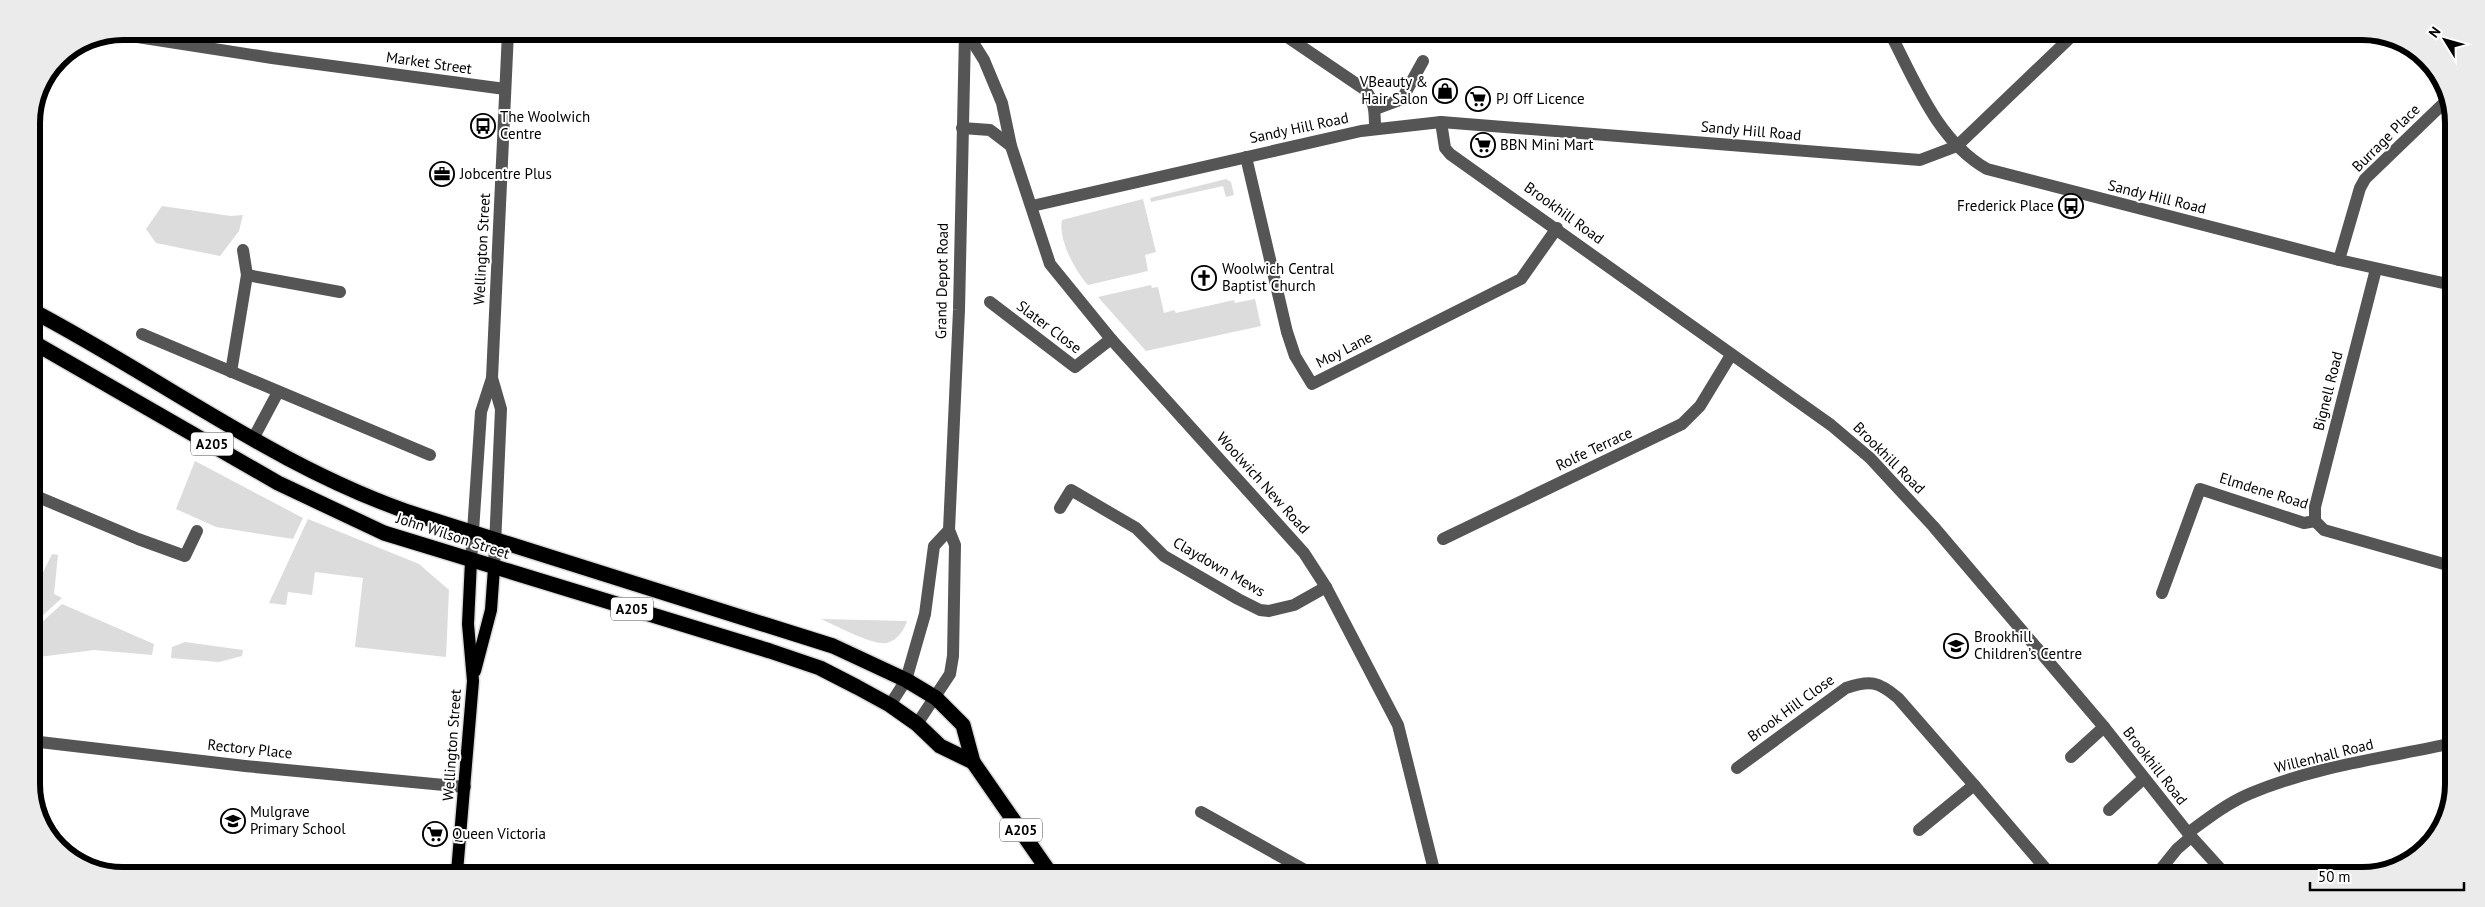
<svg xmlns="http://www.w3.org/2000/svg" width="2485" height="907" font-family="'PT Sans',sans-serif">
  <style>
    .green { fill: #dcdcdc }
    .lines { fill: none; stroke-linecap: round; stroke-linejoin: round }
    .major-casing { stroke: #dbdbdb; stroke-width: 15 }
    .highway-casing { stroke: #dbdbdb; stroke-width: 18 }
    .minor { stroke: #555; stroke-width: 12 }
    .major { stroke: #000; stroke-width: 12 }
    .highway { stroke: #000; stroke-width: 15 }
    .labels { text-anchor: middle; stroke-width: 4; stroke-linejoin: round; paint-order: stroke }
    .shield { fill: #fff; stroke: #4c4c4c; stroke-width: 1 }
    .shield-label { font-size: 14px; font-weight: bold; fill: #000 }
    .street-label { font-size: 15px; fill: #000; stroke: #fff }
    .poi-label { font-size: 15px; fill: #000; stroke: #fff; text-anchor: start }
    .rim { fill: none; stroke: #000; stroke-width: 6 }
  </style>
  <rect width="100%" height="100%" fill="#fff"/>
  <g class="green">
    <polygon points="1226,179 1231,182 1234,195 1226,197 1223,186 1151,202 1150,198"/>
    <path d="M1143,199l13,53 -11,3 3,16 -60,14c-13,-14 -30,-46 -26,-65z"/>
    <polygon points="162,206 231,216 243,215 239,231 220,256 156,243 146,229"/>
    <polygon points="1151,285 1152,288 1158,287 1164,313 1174,310 1176,313 1234,300 1235,303 1255,299 1261,326 1146,351 1098,297"/>
    <polygon points="195,461 303,518 293,539 216,527 176,509"/>
    <polygon points="308,519 419,564 449,590 446,657 355,647 363,578 315,572 312,595 288,592 286,605 269,603"/>
    <polygon points="52,554 58,555 54,594 62,598 31,626 31,597"/>
    <polygon points="62,604 154,644 152,655 94,650 31,658 31,632"/>
    <path d="M821,619l86,2c-3,9 -9,19 -20,22 -14,3 -52,-18 -66,-24z"/>
    <polygon points="185,642 243,650 242,656 219,662 171,658 172,647"/>
  </g>
  <g class="lines">
    <defs>
      <g id="major">
        <polyline points="475,671 491,610 494,568"/>
        <polyline points="457,872 473,681 468,624 471,561"/>
      </g>
      <g id="highway">
        <path d="M31,310c130,68 249,160 389,206l413,130 73,34 30,18 27,27 10,37 77,111"/>
        <polyline points="31,341 278,483 384,533 770,651 820,668 857,687 890,705 917,724 940,746 973,762"/>
      </g>
    </defs>
    <use href="#major" class="major-casing"/>
    <use href="#highway" class="highway-casing"/>
    <g class="minor">
      <polyline points="112,33 272,58 505,89"/>
      <polyline points="967,33 984,60 1002,103 1011,146 1050,264 1111,339 1304,553 1326,587 1398,725 1435,874"/>
      <path d="M1283,34l81,55c11,11 11,24 11,40"/>
      <path d="M1891,35c25,48 47,106 96,134l352,91 113,25"/>
      <polyline points="1375,109 1402,99 1423,61"/>
      <polyline points="1441,122 1445,148 1450,154 1831,425 1870,458 1933,526 2104,727 2188,833 2226,875"/>
      <polyline points="962,128 990,130 1011,146"/>
      <polyline points="1246,157 1287,332 1295,356 1312,384 1521,279 1557,228"/>
      <polyline points="1032,206 1361,131 1441,122 1920,160 1957,146 2073,35"/>
      <polyline points="2339,260 2360,188 2365,179 2447,100"/>
      <polyline points="247,275 340,292"/>
      <polyline points="990,302 1075,367 1111,339"/>
      <polyline points="142,334 430,455"/>
      <polyline points="231,372 247,275 243,250"/>
      <polyline points="492,378 501,409 494,568"/>
      <polyline points="253,439 278,392"/>
      <polyline points="31,494 138,539 185,556 197,531"/>
      <polyline points="1060,508 1071,490 1136,528 1164,556 1238,599 1260,610 1269,611 1294,605 1326,587"/>
      <polyline points="2315,521 2315,507 2376,269"/>
      <polyline points="2315,521 2324,530 2451,566"/>
      <polyline points="1443,539 1682,424 1700,406 1731,355"/>
      <polyline points="471,561 481,412 492,378 508,32"/>
      <polyline points="2162,593 2200,489 2304,523 2315,521"/>
      <polyline points="890,705 906,680 925,614 934,546 949,530"/>
      <polyline points="917,724 950,674 953,656 955,545 949,530 959,310 965,33"/>
      <polyline points="31,741 245,766 465,787"/>
      <polyline points="2071,757 2104,727"/>
      <path d="M1737,768l109,-80c24,-8 32,-7 52,10l76,87"/>
      <polyline points="2109,810 2143,779"/>
      <polyline points="1201,812 1312,874"/>
      <polyline points="1919,830 1974,785 2051,875"/>
      <path d="M2188,833c19,-14 38,-29 61,-39 63,-27 134,-36 200,-50"/>
      <polyline points="2156,875 2177,849 2191,837"/>
    </g>
    <use href="#major" class="major"/>
    <use href="#highway" class="highway"/>
  </g>
  <defs>
    <symbol id="shop-ring" viewBox="-11 -11 22 22"><circle r="9.5" fill="#fff" stroke="#000" stroke-width="1.5"/><path d="M-5-2.5h2.3a2.7 3.5 0 0 1 5.4 0H5L5.5 6h-11ZM-1.5-2.5h3a1.5 2.3 0 0 0-3 0Z" fill="#000"/></symbol>
    <symbol id="supermarket-ring" viewBox="-11 -11 22 22"><circle r="9.5" fill="#fff" stroke="#000" stroke-width="1.5"/><path d="M-6-5.5h2.5l.6 2H6L4.5 2H-2.5L-4.4-4H-6ZM-1.5 3.2a1.3 1.3 0 1 0 .1 0ZM3 3.2a1.3 1.3 0 1 0 .1 0Z" fill="#000"/></symbol>
    <symbol id="bus-ring" viewBox="-11 -11 22 22"><circle r="9.5" fill="#fff" stroke="#000" stroke-width="1.5"/><path d="M-5-6H5V4H4V6H2V4H-2V6H-4V4H-5ZM-3.5-4V0h7V-4ZM-3.5 1.2v1.5H-2V1.2ZM2 1.2v1.5H3.5V1.2Z" fill="#000"/></symbol>
    <symbol id="office-ring" viewBox="-11 -11 22 22"><circle r="9.5" fill="#fff" stroke="#000" stroke-width="1.5"/><path d="M-6-3h4V-5.5h4V-3h4V5H-6ZM-1-4.5V-3h2v-1.5ZM-6 0V1H6V0Z" fill="#000"/></symbol>
    <symbol id="church-ring" viewBox="-11 -11 22 22"><circle r="9.5" fill="#fff" stroke="#000" stroke-width="1.5"/><path d="M-1.2-6h2.4v3.5h3.3v2.4h-3.3V6h-2.4V-.1h-3.3v-2.4h3.3Z" fill="#000"/></symbol>
    <symbol id="school-ring" viewBox="-11 -11 22 22"><circle r="9.5" fill="#fff" stroke="#000" stroke-width="1.5"/><path d="M0-5L7-2L0 1L-7-2ZM-4 1L0 2.5L4 1V4Q0 6-4 4Z" fill="#000"/></symbol>
  </defs>
  <g fill-rule="evenodd">
    <use href="#shop-ring" x="1431" y="77" width="28" height="28"/>
    <use href="#supermarket-ring" x="1464" y="85" width="28" height="28"/>
    <use href="#bus-ring" x="469" y="112" width="28" height="28"/>
    <use href="#supermarket-ring" x="1469" y="131" width="28" height="28"/>
    <use href="#office-ring" x="428" y="160" width="28" height="28"/>
    <use href="#bus-ring" x="2057" y="192" width="28" height="28"/>
    <use href="#church-ring" x="1190" y="264" width="28" height="28"/>
    <use href="#school-ring" x="1942" y="632" width="28" height="28"/>
    <use href="#school-ring" x="219" y="807" width="28" height="28"/>
    <use href="#supermarket-ring" x="421" y="820" width="28" height="28"/>
  </g>
  <g class="labels">
    <g class="shield">
      <rect x="191" y="432.5" width="42" height="23" rx="4"/>
      <rect x="611" y="597.5" width="42" height="23" rx="4"/>
      <rect x="1000" y="818.5" width="42" height="23" rx="4"/>
    </g>
    <g class="shield-label">
      <text x="212" y="449">A205</text>
      <text x="632" y="614">A205</text>
      <text x="1021" y="835">A205</text>
    </g>
    <g class="street-label">
      <text transform="translate(429 63) rotate(8)" y="5">Market Street</text>
      <text transform="translate(1299 128) rotate(-12)" y="5">Sandy Hill Road</text>
      <text transform="translate(1751 131) rotate(5)" y="5">Sandy Hill Road</text>
      <text transform="translate(2386 138) rotate(-45)" y="5">Burrage Place</text>
      <text transform="translate(2157 197) rotate(14)" y="5">Sandy Hill Road</text>
      <text transform="translate(1564 213) rotate(36)" y="5">Brookhill Road</text>
      <text transform="translate(482 249) rotate(-87)" y="5">Wellington Street</text>
      <text transform="translate(942 281) rotate(-89)" y="5">Grand Depot Road</text>
      <text transform="translate(1049 327) rotate(37)" y="5">Slater Close</text>
      <text transform="translate(1344 350) rotate(-27)" y="5">Moy Lane</text>
      <text transform="translate(2328 391) rotate(-76)" y="5">Bignell Road</text>
      <text transform="translate(1594 449) rotate(-25)" y="5">Rolfe Terrace</text>
      <text transform="translate(1889 458) rotate(45)" y="5">Brookhill Road</text>
      <text transform="translate(1263 483) rotate(48)" y="5">Woolwich New Road</text>
      <text transform="translate(2264 491) rotate(17)" y="5">Elmdene Road</text>
      <text transform="translate(453 536) rotate(18)" y="5">John Wilson Street</text>
      <text transform="translate(1219 567) rotate(30)" y="5">Claydown Mews</text>
      <text transform="translate(1791 708) rotate(-36)" y="5">Brook Hill Close</text>
      <text transform="translate(452 745) rotate(-86)" y="5">Wellington Street</text>
      <text transform="translate(250 749) rotate(6)" y="5">Rectory Place</text>
      <text transform="translate(2324 756) rotate(-14)" y="5">Willenhall Road</text>
      <text transform="translate(2155 766) rotate(52)" y="5">Brookhill Road</text>
    </g>
    <g class="poi-label">
      <text x="1428" y="87" text-anchor="end">VBeauty &amp;<tspan x="1428" dy="17">Hair Salon</tspan></text>
      <text x="1496" y="104">PJ Off Licence</text>
      <text x="500" y="122">The Woolwich<tspan x="500" dy="17">Centre</tspan></text>
      <text x="1500" y="150">BBN Mini Mart</text>
      <text x="460" y="179">Jobcentre Plus</text>
      <text x="2054" y="211" text-anchor="end">Frederick Place</text>
      <text x="1222" y="274">Woolwich Central<tspan x="1222" dy="17">Baptist Church</tspan></text>
      <text x="1974" y="642">Brookhill<tspan x="1974" dy="17">Children’s Centre</tspan></text>
      <text x="250" y="817">Mulgrave<tspan x="250" dy="17">Primary School</tspan></text>
      <text x="452" y="839">Queen Victoria</text>
    </g>
  </g>
  <path d="M0 0H2485V907H0ZM123 40H2362A83 83 0 0 1 2445 123V784A83 83 0 0 1 2362 867H123A83 83 0 0 1 40 784V123A83 83 0 0 1 123 40Z" fill="#ebebeb" fill-rule="evenodd"/>
  <path class="rim" d="M123 40H2362A83 83 0 0 1 2445 123V784A83 83 0 0 1 2362 867H123A83 83 0 0 1 40 784V123A83 83 0 0 1 123 40Z"/>
  <g transform="translate(2445 40) rotate(307)" stroke="#ffffff" stroke-width="4" paint-order="stroke">
  <path d="M0-4L9 19L0 12L-9 19Z" fill="#000000"/>
  <text y="-8" font-size="14" font-weight="bold" text-anchor="middle" fill="#000000">N</text>
  </g>
  <path d="M2310 882v8h154v-8" fill="none" stroke="#000000" stroke-width="2.5"/>
  <text x="2318" y="882" font-size="15" fill="#000000" stroke="#ffffff" stroke-width="4" paint-order="stroke">50 m</text>
</svg>
